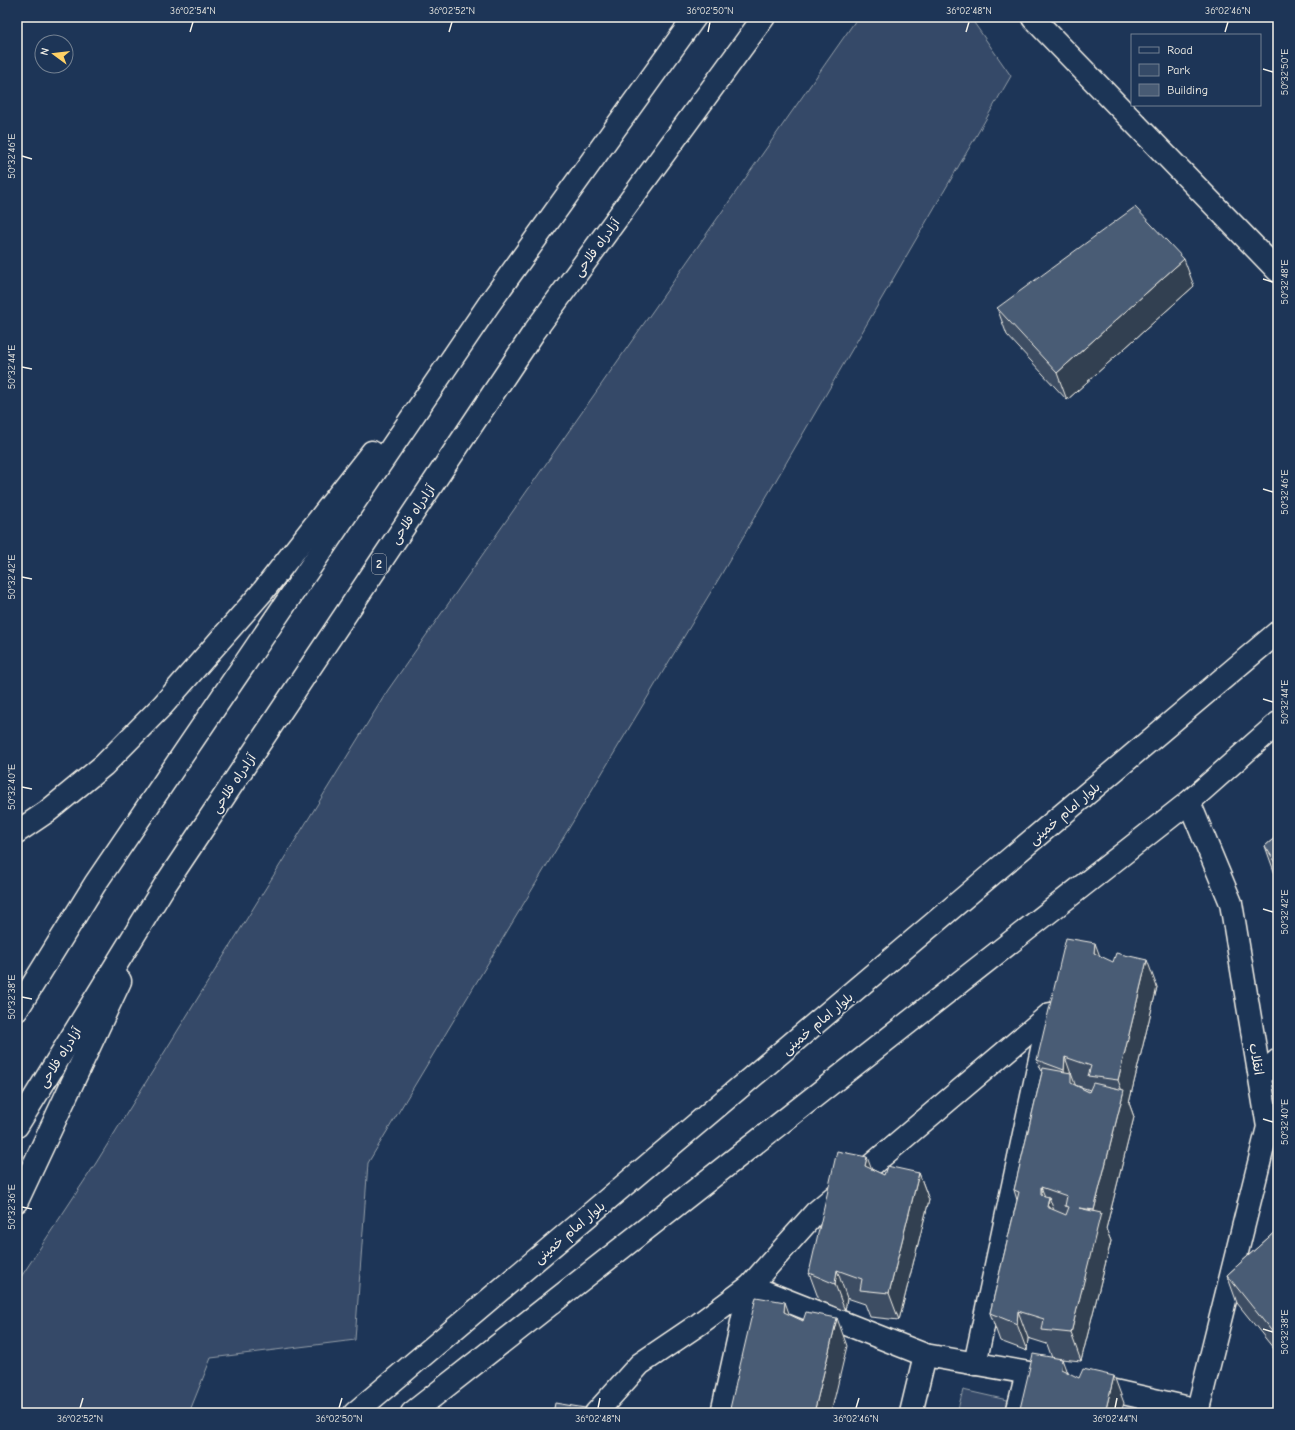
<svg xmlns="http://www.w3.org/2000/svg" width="1295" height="1430" font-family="'Comic Neue','Playpen Sans Arabic',sans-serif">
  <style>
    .green { fill: #354a67; stroke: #949ea8 }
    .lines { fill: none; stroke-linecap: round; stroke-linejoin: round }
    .street-casing { stroke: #f4f1e8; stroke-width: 25 }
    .secondary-casing { stroke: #f4f1e8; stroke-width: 25 }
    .highway-casing { stroke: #f4f1e8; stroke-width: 25 }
    .street { stroke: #1d3557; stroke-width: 22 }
    .secondary { stroke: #1d3557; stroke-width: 22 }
    .highway { stroke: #1d3557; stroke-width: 22 }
    .wall { fill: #3e4e64; stroke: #f4f1e8; fill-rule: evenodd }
    .shaded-wall { fill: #324051; stroke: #f4f1e8 }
    .building { fill: #485b74; stroke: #f4f1e8; fill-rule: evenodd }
    .ticks { fill: none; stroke: #f4f1e8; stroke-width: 1.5 }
    .labels { text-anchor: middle; stroke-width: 3.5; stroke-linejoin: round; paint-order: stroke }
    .shield { fill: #1d3557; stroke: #b4b9bc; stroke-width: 1 }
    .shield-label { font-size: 12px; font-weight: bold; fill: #f4f1e8 }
    .street-label { font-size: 13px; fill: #f4f1e8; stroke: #1d3557 }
    .neatline { fill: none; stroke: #f4f1e8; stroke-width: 1.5 }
    .ticks-label { font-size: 10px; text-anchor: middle; fill: #f4f1e8 }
  </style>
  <rect width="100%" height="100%" fill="#1d3557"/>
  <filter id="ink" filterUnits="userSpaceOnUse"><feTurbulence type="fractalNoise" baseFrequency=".025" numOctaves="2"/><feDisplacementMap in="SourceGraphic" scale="8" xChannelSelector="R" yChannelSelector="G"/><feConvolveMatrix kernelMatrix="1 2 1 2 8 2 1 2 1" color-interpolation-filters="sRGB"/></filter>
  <g filter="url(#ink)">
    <g class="green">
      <polygon points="858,17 970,17 1011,76 718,580 368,1163 355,1340 211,1358 189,1413 17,1413 17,1283 96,1163 388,690"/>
      <polygon points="963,1390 1016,1402 1013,1413 957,1413"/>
    </g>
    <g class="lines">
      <defs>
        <g id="street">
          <polyline points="1033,18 1278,271"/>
          <polyline points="1189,802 1231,903 1268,1127 1197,1413"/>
          <polyline points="1260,1076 1278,1060"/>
          <polyline points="975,1364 1045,1035"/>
          <polyline points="1092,1386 1198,1410"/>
          <polyline points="596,1413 640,1364 699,1324 750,1286 925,1355 1058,1378"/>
          <polyline points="722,1413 750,1286 815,1213 1050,1014"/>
          <polyline points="911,1413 925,1355"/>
          <polyline points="1017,1413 1027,1373"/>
        </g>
        <g id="secondary">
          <polyline points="355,1413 1278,632"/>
          <polyline points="412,1413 1189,802 1278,723"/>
        </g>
        <g id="highway">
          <polyline points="17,832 48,811 104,765 163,705 263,591 372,452"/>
          <polyline points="17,1010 95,884 489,304 695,17"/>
          <polyline points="17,1126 165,885 534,332 764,17"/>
          <polyline points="17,1201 120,981"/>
        </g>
      </defs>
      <use href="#street" class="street-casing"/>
      <use href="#secondary" class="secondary-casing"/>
      <use href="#highway" class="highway-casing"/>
      <use href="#street" class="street"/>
      <use href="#secondary" class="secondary"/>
      <use href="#highway" class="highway"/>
    </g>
    <g class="wall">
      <polygon points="1194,286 1067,400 1007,335 997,308"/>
      <polygon points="1278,835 1278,878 1275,874 1265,846"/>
      <path d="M1100,956l57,31 -28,116 5,14 -28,112 5,12 -30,120 -29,-3 -5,-14 -19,-6 -1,13 -27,-10 -10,-28 27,-113 -3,-10 28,-118 -5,-12zM1075,1085l15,5 -1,2 -13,-6z"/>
      <polygon points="871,1169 884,1175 919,1173 929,1200 899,1320 870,1317 865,1304 847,1298 845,1311 819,1300 809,1273"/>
      <polygon points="1278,1229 1278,1354 1237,1303 1227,1275"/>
    </g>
    <g class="shaded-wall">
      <polygon points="1184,259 1194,286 1067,400 1057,373"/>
      <polygon points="1095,943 1105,970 1094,953"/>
      <polygon points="1147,960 1157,987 1129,1103 1134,1117 1106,1229 1111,1241 1081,1361 1071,1333 1098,1222 1094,1210 1123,1094 1118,1080"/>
      <polygon points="1065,1057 1071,1074 1071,1073 1081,1101 1074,1098 1064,1070"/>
      <polygon points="867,1157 877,1184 865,1166"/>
      <polygon points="919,1173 929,1200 899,1320 889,1293"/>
      <polygon points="1041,1187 1048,1204 1049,1197 1059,1224 1041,1195"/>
      <polygon points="837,1270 847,1298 845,1311 835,1284"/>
      <polygon points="785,1302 795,1330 784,1312"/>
      <polygon points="1018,1311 1028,1338 1027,1351 1017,1324"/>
      <polygon points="837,1318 847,1346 831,1413 814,1413"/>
      <polygon points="1062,1359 1072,1387 1061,1369"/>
      <polygon points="1114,1376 1124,1403 1121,1413 1105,1413"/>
    </g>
    <g class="building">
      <polygon points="1135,207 1184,259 1057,373 997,308"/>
      <polygon points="1278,835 1278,866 1265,846"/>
      <polygon points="1066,938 1095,943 1094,953 1113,962 1116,953 1147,960 1118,1080 1088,1076 1091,1066 1065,1057 1064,1070 1037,1060"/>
      <path d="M1043,1068l28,5v10l18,9 4,-9 31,7 -30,120 -15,-2 22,5 -30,120 -29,-3 2,-11 -26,-8 -1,13 -27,-11 29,-121 -5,-2zM1041,1187l26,9 -2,10 4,1 -3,8 -19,-8 2,-10 -8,-2z"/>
      <polygon points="837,1151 867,1157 865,1166 884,1175 887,1166 919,1173 889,1293 860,1290 862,1279 837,1270 835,1284 809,1273"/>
      <polygon points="1278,1229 1278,1339 1227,1275"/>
      <polygon points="756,1297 785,1302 784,1312 803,1321 806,1312 837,1318 814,1413 729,1413"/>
      <polygon points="1033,1354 1062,1359 1061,1369 1079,1378 1083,1369 1114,1376 1105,1413 1019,1413"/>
      <polygon points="555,1403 585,1408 584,1413 553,1413"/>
    </g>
  </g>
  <path class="ticks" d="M190,32l3,-10M449,32l3,-10M708,32l2,-10M966,32l3,-10M1225,32l3,-10M1263,69l10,3M22,156l10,3M1263,279l10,3M22,367l10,2M1263,489l10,3M22,577l10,2M1263,699l10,3M22,787l10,2M1263,909l10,3M22,997l10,2M1263,1119l10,3M22,1207l10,2M1263,1329l10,3M80,1408l3,-10M339,1408l3,-10M598,1408l2,-10M856,1408l3,-10M1115,1408l2,-10"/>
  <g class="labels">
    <rect class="shield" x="372" y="554" width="14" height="20" rx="3"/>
    <g class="shield-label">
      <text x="379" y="568">2</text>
    </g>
    <g class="street-label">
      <text transform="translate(596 247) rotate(-54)" y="5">آزادراه فلاحی</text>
      <text transform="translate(412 514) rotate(-56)" y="5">آزادراه فلاحی</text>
      <text transform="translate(233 783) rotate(-56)" y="5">آزادراه فلاحی</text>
      <text transform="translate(1064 813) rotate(-40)" y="5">بلوار امام خمینی</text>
      <text transform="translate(817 1023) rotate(-40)" y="5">بلوار امام خمینی</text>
      <text transform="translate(59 1057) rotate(-58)" y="5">آزادراه فلاحی</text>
      <text transform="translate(1257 1059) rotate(80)" y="5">انقلاب</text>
      <text transform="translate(569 1232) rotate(-40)" y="5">بلوار امام خمینی</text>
    </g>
  </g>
  <rect width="1295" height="1430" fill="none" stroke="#1d3557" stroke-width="44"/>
  <rect x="1131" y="34" width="130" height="72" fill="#1d3557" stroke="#738091"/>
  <rect x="1139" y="47" width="20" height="6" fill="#1d3557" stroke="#738091"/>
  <text x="1167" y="54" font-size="12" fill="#f4f1e8">Road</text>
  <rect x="1139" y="64" width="20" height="12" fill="#354a67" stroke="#738091"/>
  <text x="1167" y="74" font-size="12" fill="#f4f1e8">Park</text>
  <rect x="1139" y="84" width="20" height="12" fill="#485b74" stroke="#738091"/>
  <text x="1167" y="94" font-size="12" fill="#f4f1e8">Building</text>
  <g transform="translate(54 54) rotate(285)"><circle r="19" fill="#1d3557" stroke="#738091"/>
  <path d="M0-3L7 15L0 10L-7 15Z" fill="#ffd166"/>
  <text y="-6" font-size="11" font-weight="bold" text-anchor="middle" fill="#f4f1e8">N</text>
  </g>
  <rect x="22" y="22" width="1251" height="1386" class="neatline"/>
  <g class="ticks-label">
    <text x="193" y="14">36°02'54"N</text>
    <text x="452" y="14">36°02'52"N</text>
    <text x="710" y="14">36°02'50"N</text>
    <text x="969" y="14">36°02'48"N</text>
    <text x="1228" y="14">36°02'46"N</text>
    <text transform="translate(1284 72) rotate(-90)" y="4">50°32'50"E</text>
    <text transform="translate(11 156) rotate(-90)" y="4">50°32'46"E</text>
    <text transform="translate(1284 282) rotate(-90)" y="4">50°32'48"E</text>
    <text transform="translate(11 367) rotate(-90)" y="4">50°32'44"E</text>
    <text transform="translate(1284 492) rotate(-90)" y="4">50°32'46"E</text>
    <text transform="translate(11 577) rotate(-90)" y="4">50°32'42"E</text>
    <text transform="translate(1284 702) rotate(-90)" y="4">50°32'44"E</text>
    <text transform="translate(11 787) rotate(-90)" y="4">50°32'40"E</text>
    <text transform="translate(1284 912) rotate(-90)" y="4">50°32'42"E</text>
    <text transform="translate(11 997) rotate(-90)" y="4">50°32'38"E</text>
    <text transform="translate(1284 1122) rotate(-90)" y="4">50°32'40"E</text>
    <text transform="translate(11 1207) rotate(-90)" y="4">50°32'36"E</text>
    <text transform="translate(1284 1332) rotate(-90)" y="4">50°32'38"E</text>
    <text x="80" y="1422">36°02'52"N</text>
    <text x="339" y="1422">36°02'50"N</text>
    <text x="598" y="1422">36°02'48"N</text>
    <text x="856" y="1422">36°02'46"N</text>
    <text x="1115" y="1422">36°02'44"N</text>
  </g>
</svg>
